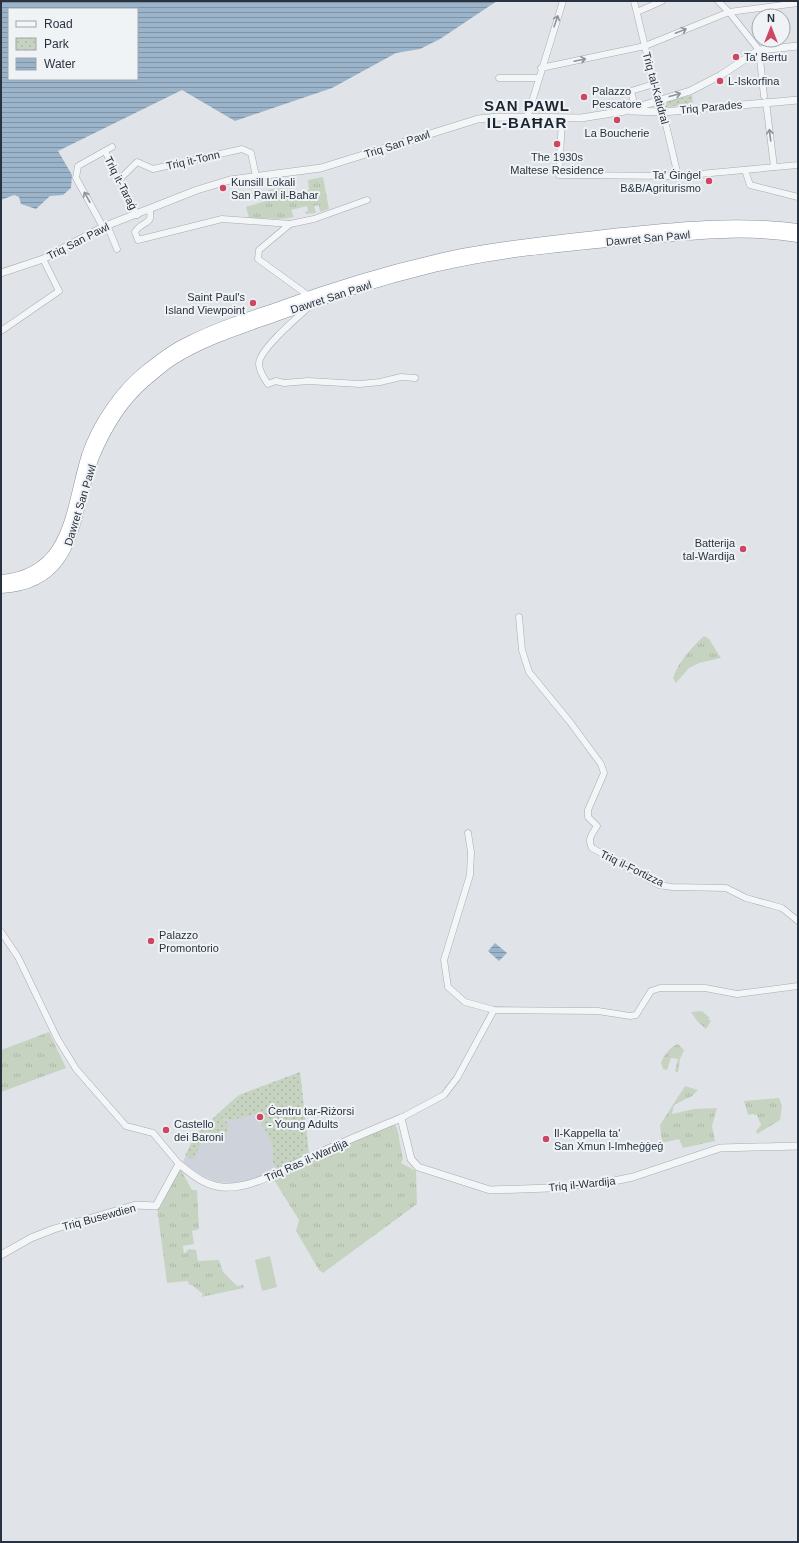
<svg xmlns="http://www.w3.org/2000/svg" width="799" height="1543" font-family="Helvetica,sans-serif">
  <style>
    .built { fill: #ced3db }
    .grass { fill: url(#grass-tufts) }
    .park { fill: url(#park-dots) }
    .pitch { fill: #c7d3c1 }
    .water { fill: url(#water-rules); fill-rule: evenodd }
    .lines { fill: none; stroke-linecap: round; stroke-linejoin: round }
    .minor-casing { stroke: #a5abb3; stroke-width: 7 }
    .tertiary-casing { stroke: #a5abb3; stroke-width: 8 }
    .trunk-casing { stroke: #8892a0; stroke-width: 11 }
    .minor { stroke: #f3f5f7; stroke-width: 6 }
    .tertiary { stroke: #f3f5f7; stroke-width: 7 }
    .trunk { stroke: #fff; stroke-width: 10 }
    .oneway { stroke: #8e949c }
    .poi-dot { fill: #cd4662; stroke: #f0f3f6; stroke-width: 1.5 }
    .labels { text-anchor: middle; stroke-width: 4; stroke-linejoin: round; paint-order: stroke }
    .poi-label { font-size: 11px; fill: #293340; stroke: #f0f3f6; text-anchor: start }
    .street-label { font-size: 11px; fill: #293340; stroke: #f0f3f6 }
    .district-label { font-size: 15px; font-weight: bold; letter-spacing: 1px; fill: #1b2431; stroke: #f0f3f6 }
  </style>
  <defs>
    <pattern id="grass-tufts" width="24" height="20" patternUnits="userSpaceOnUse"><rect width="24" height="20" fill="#c7d3c1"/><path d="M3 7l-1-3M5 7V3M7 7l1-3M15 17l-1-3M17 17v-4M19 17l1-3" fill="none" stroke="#abb6a7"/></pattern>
    <pattern id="park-dots" width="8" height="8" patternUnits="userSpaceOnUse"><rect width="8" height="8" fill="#c7d3c1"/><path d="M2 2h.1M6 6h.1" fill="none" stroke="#abb6a7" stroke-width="1.8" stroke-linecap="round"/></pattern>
    <pattern id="water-rules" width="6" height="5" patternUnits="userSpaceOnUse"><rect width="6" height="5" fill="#9bb4c9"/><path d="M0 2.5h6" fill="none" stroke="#7e93a5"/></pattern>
  </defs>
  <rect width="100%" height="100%" fill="#e0e4e9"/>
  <polygon class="built" points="300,1072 309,1154 257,1178 233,1183 217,1182 200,1175 188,1168 183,1162 195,1135 235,1098"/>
  <g class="grass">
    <polygon points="323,177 329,209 320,212 319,205 314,206 316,213 306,214 305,212 308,211 307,206 291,210 294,217 283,219 249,218 246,207 269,200 268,190 283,188 283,199 301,196 301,191 309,190 308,180"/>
    <path d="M704,636l5,3 12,19 -22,5 -10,5 -13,15 -3,-5c6,-17 18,-30 31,-42z"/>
    <polygon points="702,1011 710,1018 708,1019 711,1021 706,1029 697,1021 691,1012"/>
    <polygon points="49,1032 66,1068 1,1092 1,1050"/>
    <path d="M678,1044l6,6 -4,9 -2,14 -3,-2 3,-12 -7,-1 -4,12 -4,-1 -2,-6c2,-7 10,-17 17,-19z"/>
    <polygon points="685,1086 698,1090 692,1096 674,1105 672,1114 694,1109 717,1108 712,1126 715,1141 683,1148 679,1139 662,1143 660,1125"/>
    <polygon points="779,1098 782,1106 780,1120 757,1134 756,1131 761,1125 757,1115 752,1114 748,1115 744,1101"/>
    <polygon points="389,1125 395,1125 397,1128 403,1159 401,1163 416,1171 417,1204 323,1273 319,1270 296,1231 299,1220 274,1180 319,1156"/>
    <polygon points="181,1170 192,1190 197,1190 199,1229 192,1231 194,1244 183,1246 184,1254 189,1249 196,1250 198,1261 219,1260 223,1272 237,1286 243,1285 244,1288 201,1297 203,1294 192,1285 189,1285 188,1281 167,1283 157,1207 177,1171"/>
  </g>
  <g class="park">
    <polygon points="692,95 693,105 664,107 663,102"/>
    <path d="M300,1072l9,82 -32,15 -5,-9c6,-15 -10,-34 -17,-46l-23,6 -9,-2 -2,1 8,4 -3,14 -20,-6 -12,28 -9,-3 10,-21 44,-40z"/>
  </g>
  <polygon class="pitch" points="270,1256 277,1287 262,1291 255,1260"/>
  <g class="water">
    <path d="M1,1h496l-57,38 -20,10 -24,4 -64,35 -97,33 -53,-31 -124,61 14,24 -1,13 -8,7 -13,1 -14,13 -15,-5 -2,-7 -5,-2 -13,5zM9,9h128v70h-128z"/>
    <polygon points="495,943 507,953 499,961 488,951"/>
  </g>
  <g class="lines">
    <defs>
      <g id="minor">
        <polyline points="634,1 654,84 663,112 678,176"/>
        <polyline points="718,1 729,12 759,50 764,96"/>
        <polyline points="637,12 662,1"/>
        <polyline points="541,68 645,46 729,12 798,3"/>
        <polyline points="499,78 538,78"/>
        <polyline points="633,99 631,91 654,84"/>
        <polyline points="766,102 774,167"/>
        <polyline points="527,118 563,1"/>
        <polyline points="562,119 559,175 678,176 798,165"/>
        <polyline points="105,151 137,215"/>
        <polyline points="745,170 750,185 798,197"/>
        <polyline points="119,180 137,162 153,169 242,149 251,153 256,176"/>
        <path d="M149,209c6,16 -8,12 -14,23l3,8 84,-21 68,5 24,-5 53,-19"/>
        <polyline points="290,224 259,250 258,259 309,296"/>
        <polyline points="107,225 117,249"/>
        <polyline points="103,227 76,178 78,166 112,147"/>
        <path d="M310,306c-12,11 -51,43 -51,58 0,7 5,14 9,20l8,-3 8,2 24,-2 52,3 20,-2 21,-5 14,1"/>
        <polyline points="1,331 59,291 43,259"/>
        <path d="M519,617l3,33 7,22 41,50 31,42 3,9 -16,37v7l9,9c-5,8 -10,13 -5,22l67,37 13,2 54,1 20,10 36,10 16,13"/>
        <polyline points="468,833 471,852 470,875 444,960 448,987 465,1002 494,1010 598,1011 630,1016 636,1015 651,991 660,988 705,988 737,994 798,986"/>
        <polyline points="1,932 18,957 57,1038 76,1069 126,1126 153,1133 179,1164"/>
        <polyline points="401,1118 444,1095 457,1078 494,1010"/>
      </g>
      <g id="tertiary">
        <polyline points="631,111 663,112 798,100"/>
        <polyline points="1,273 43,259 103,227 197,190 230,180 321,168 478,119 498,117 581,118 625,111 690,91 721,75 759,50 798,46"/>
        <path d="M1,1255l30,-17 23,-9 82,-24 20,1 23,-42c14,11 25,21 43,23 32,2 60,-18 88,-30 30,-14 60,-26 91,-39l10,41 7,8 72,23 59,-2 65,-7 19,-4 87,-29 78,-2"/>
      </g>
      <g id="trunk">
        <path d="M1,580c71,-6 69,-71 86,-125 11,-32 33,-64 59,-85 14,-11 28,-22 44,-29 28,-14 59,-24 89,-34 60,-22 120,-40 183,-53 53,-10 107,-15 160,-21 59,-6 117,-12 176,-4"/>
        <path d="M1,588c79,-4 71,-76 93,-131 12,-29 29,-57 53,-77 9,-7 17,-15 27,-21 32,-20 69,-31 105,-44 50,-19 102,-35 155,-48 66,-16 135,-21 203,-28 53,-4 108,-11 161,-2"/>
      </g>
    </defs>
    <use href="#minor" class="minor-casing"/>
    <use href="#tertiary" class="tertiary-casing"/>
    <use href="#trunk" class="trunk-casing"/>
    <use href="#minor" class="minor"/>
    <use href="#tertiary" class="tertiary"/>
    <use href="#trunk" class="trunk"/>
  </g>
  <defs><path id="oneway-shaft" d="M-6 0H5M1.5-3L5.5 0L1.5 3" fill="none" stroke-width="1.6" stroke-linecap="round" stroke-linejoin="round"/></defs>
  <g class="oneway">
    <use href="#oneway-shaft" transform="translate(556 21) rotate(-71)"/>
    <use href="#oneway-shaft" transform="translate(681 31) rotate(-22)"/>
    <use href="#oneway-shaft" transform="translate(580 60) rotate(-12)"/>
    <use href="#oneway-shaft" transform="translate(675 95) rotate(-15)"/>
    <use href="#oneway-shaft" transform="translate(770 135) rotate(-97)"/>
    <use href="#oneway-shaft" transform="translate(87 197) rotate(-119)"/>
  </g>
  <g class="poi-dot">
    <circle cx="736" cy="57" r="4"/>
    <circle cx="720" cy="81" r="4"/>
    <circle cx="584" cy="97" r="4"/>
    <circle cx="617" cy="120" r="4"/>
    <circle cx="557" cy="144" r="4"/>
    <circle cx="709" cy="181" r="4"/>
    <circle cx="223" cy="188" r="4"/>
    <circle cx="253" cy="303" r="4"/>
    <circle cx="743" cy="549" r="4"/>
    <circle cx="151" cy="941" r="4"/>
    <circle cx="260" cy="1117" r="4"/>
    <circle cx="166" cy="1130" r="4"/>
    <circle cx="546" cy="1139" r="4"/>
  </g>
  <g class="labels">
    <g class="poi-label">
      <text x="744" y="61">Ta' Bertu</text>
      <text x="728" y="85">L-Iskorfina</text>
      <text x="592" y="95">Palazzo<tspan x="592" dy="13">Pescatore</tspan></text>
      <text x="617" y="137" text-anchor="middle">La Boucherie</text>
      <text x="557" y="161" text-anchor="middle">The 1930s<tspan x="557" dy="13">Maltese Residence</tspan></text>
      <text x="701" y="179" text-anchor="end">Ta' Ġinġel<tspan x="701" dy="13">B&amp;B/Agriturismo</tspan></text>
      <text x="231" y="186">Kunsill Lokali<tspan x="231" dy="13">San Pawl il-Baħar</tspan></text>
      <text x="245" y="301" text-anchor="end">Saint Paul's<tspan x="245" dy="13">Island Viewpoint</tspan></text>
      <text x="735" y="547" text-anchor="end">Batterija<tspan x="735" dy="13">tal-Wardija</tspan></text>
      <text x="159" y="939">Palazzo<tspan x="159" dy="13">Promontorio</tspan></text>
      <text x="268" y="1115">Ċentru tar-Riżorsi<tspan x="268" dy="13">- Young Adults</tspan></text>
      <text x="174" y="1128">Castello<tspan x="174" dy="13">dei Baroni</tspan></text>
      <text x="554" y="1137">Il-Kappella ta'<tspan x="554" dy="13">San Xmun l-Imħeġġeġ</tspan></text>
    </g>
    <g class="street-label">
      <text transform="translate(656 88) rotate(75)" y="4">Triq tal-Katidral</text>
      <text transform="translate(711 107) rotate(-5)" y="4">Triq Parades</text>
      <text transform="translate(397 144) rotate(-18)" y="4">Triq San Pawl</text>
      <text transform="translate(193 160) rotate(-13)" y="4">Triq it-Tonn</text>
      <text transform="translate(121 183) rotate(63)" y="4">Triq it-Taraġ</text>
      <text transform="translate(648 238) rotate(-5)" y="4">Dawret San Pawl</text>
      <text transform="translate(78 241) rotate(-27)" y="4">Triq San Pawl</text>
      <text transform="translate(331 297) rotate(-18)" y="4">Dawret San Pawl</text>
      <text transform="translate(80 505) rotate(-73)" y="4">Dawret San Pawl</text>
      <text transform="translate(632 868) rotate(26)" y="4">Triq il-Fortizza</text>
      <text transform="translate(306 1160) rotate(-24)" y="4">Triq Ras il-Wardija</text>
      <text transform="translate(582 1184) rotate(-6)" y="4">Triq il-Wardija</text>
      <text transform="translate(99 1217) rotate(-15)" y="4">Triq Busewdien</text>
    </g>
    <g class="district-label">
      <text x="527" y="111">SAN PAWL<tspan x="527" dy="17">IL-BAĦAR</tspan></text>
    </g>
  </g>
  <rect width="799" height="1543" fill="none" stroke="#293340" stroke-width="4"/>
  <rect x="8" y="8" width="130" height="72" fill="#f0f3f6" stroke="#a0a6ad"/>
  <rect x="16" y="21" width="20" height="6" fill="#f3f5f7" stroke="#a0a6ad"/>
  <text x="44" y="28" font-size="12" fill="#293340">Road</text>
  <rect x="16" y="38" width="20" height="12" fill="url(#park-dots)" stroke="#a0a6ad"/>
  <text x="44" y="48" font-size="12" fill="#293340">Park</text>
  <rect x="16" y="58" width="20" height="12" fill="url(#water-rules)" stroke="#a0a6ad"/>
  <text x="44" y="68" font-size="12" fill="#293340">Water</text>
  <g transform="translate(771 28)"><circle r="19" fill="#f0f3f6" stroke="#a0a6ad"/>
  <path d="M0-3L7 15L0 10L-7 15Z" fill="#cd4662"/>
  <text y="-6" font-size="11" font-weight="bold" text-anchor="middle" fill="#293340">N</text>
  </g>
</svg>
